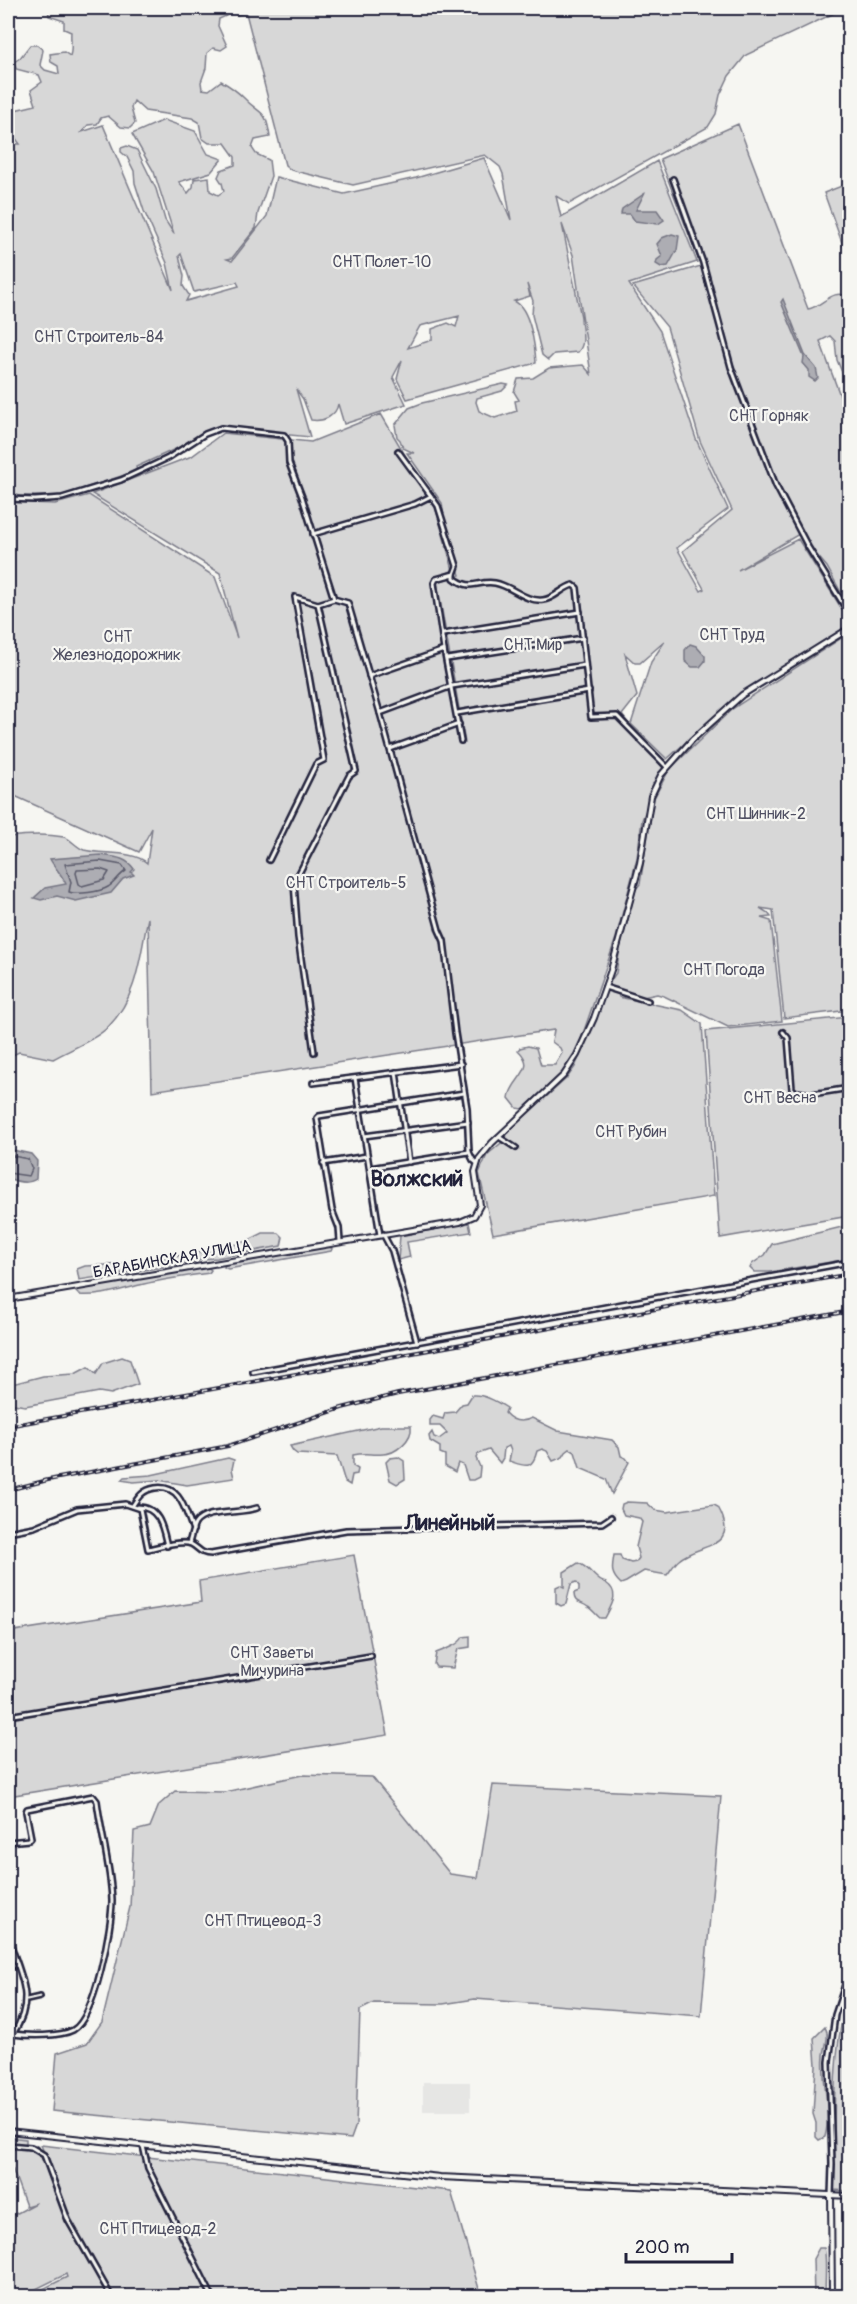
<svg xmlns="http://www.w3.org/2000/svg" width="857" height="2304" font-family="Pangolin,sans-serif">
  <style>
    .built { fill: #e6e6e4 }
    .green { fill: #d7d7d7; stroke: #7c7c89; stroke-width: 1.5; fill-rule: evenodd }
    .water { fill: #adadb3; stroke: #757583; stroke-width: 1.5 }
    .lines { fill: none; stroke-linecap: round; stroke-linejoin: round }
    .shore { stroke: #5a5a6b; stroke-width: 1.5 }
    .street-casing { stroke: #22223b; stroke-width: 8 }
    .secondary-casing { stroke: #22223b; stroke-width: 8 }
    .street { stroke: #f6f6f2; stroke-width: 3 }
    .secondary { stroke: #f6f6f2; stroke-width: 4 }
    .rail-casing { stroke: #22223b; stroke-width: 4 }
    .rail { stroke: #f6f6f2; stroke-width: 1.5; stroke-dasharray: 4.5; stroke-linecap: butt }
    .labels { text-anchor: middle; stroke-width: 4.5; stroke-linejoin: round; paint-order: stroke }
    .park-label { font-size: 16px; fill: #4f4f62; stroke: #f6f6f2 }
    .street-label { font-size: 16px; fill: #22223b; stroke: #f6f6f2 }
    .district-label { font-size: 22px; font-weight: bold; fill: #22223b; stroke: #f6f6f2 }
  </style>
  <rect width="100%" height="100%" fill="#f6f6f2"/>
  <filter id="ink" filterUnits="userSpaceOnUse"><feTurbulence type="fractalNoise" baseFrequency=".0167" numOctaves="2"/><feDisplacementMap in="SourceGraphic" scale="12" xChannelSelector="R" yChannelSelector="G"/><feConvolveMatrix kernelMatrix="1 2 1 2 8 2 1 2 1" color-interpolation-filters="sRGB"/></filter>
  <g filter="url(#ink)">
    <rect class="built" x="423" y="2082" width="47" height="29"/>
    <g class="green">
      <path d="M48,8h797l-99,47 -17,21 -9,19 -4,19 -8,13 -139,77 -13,-8 5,21 96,-56 40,101 -68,22 31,47 36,108 32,70 -51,39 24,43 3,-2 -21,-38 49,-41 -32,-69 -33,-114 -34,-41 68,-20 -41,-107 78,-35 70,185c15,-2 24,-22 41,-12v92l-12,-29 -2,-19 -5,-5 -10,5 29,79v187l-22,-40 -28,-33 -61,36 60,-31 52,83 -14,12 -94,58 -75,67 -36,-35 20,-62 14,-21 -25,22h-5l-10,-9 12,42 -15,19 41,53 -21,52 -5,38 -21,80 -38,110 -10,19 -45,42 -6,-1 -8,-10c2,-20 30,-28 9,-48l2,-2 8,-2 8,2 5,17h14l7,-12 -2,-5 -8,-6 2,-12 -402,61 -4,-173c-8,37 -10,78 -39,108 -12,13 -40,24 -56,33l-34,-7 -11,5v-220c17,-2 38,-3 56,0 7,2 12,10 20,13 17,5 50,0 63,13l5,-35 -13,24 -131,-59v-291l47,2 34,-9 126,82 22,61 -17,-65 -128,-79 100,-38 31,-23 88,9 70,-28 54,92 18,64 -19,10 7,65 19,98h5l-28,-161 23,-7 -15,-49 -3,-23 -35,-50h7l-11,-5 -3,-8 -3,-3 -2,-12 14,-17 13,-5 81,-19 5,1 -6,6 -25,7 -1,4 3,9 16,7 22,-7 -2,-10 4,-1 -5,-8 4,-13 15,-1 16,-10 34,-3 8,9 -18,-119 -11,-31 19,93c0,13 6,25 -3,35l-24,2 -6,6 -6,-5 -10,-40 1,-14 -6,-17 3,12 -16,5c16,7 21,45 22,62l-129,36 -10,-20 5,-19 -9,17 13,27 -62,20 -6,-20c-2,12 -14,18 -27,16l-8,-21 -7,-10 14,48 -89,-9 -85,39 1,4 -77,25h-40l-12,-4v-319l2,2 -2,-6v-25h12l-9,-12 -1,-16 5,-6 21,-5 -5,-15 11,-8 -3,-7 -23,-6 -2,-7 6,-4 10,-13h7l6,5 -3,15 5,5 14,4 -1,-8 -7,-4 -1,-8 14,-2 6,4c3,-9 0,-15 1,-24l-7,-3v-8l-15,-5zM231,9l6,6 9,-2 39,152 6,5 62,15 132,-30 15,12 3,7 8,46 -27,-62 -68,20 -72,16 -68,-17 -9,39 -35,45 -5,-2 5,-1 24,-30 2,-15 13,-37 -2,-16 -13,-6 -4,-6 3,-8 15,-3c-4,-29 -9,-21 -26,-39 -7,-7 -14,-12 -23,-17l-12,9 -7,-1 -1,-7 5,-14 1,-15 6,-5 8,2 6,-4 -9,-20 1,-7 7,-3zM134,101l11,10 47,7 7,4 3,16 7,5h16l10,14v8l-14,5 -3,7 4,6 2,8 -6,4 -8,-4 -1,-14 -15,2 -1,8 -5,6 -9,-11 32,-10 11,-13 -14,-5 -13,-23 -31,-11 -32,14 22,38 20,62 -9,-14 -9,-31 -19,-39 -10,-4 -6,2v4l6,5 7,14 1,12 9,28 23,52 6,27 -70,-165 -21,7 6,-7 9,-1 4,-6 7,-2 13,11 9,1 5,-5 -4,-15zM181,254l13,38 43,-10 2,4 -53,15 3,-6 -6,-9 1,-10 -5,-20zM459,316l-3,11 -8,-4 -16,6v11l-24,8 12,-22z"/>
      <polygon points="849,183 849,262 824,193"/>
      <polygon points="849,633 849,1010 784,1018 773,910 760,908 768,913 771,917 761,918 771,921 782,1021 728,1027 664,996 657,994 643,997 611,987 609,983 616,973 620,948 636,889 640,884 654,798 669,770 732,709"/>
      <polygon points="607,991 618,993 619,997 682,1010 702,1024 714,1196 493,1234 479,1173 487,1155 506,1139 505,1134 567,1078 575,1067"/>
      <polygon points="849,1017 849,1216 720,1238 706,1031"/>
      <polygon points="469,1223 471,1232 407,1242 410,1257 398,1260 400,1236"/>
      <polygon points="842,1227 849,1227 849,1259 770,1272 754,1272 750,1268 752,1264 765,1255 772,1244"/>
      <polygon points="263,1233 279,1233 283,1237 281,1246 217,1258 203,1259 196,1262 79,1280 77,1269 85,1266 129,1264 208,1251 245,1242"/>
      <polygon points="328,1245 332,1249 331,1251 228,1269 224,1267 225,1263 240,1263"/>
      <path d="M208,1267l3,3 -2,3c-21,3 -44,6 -65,11 -22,5 -43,13 -65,11l-3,-3v-3z"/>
      <polygon points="122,1357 130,1360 138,1384 111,1394 99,1392 25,1406 8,1403 8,1385 43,1376 75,1374 88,1367 96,1374 103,1363"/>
      <path d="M472,1395c11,-1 26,7 35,13l-2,5c8,9 17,10 27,5l26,13 54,9 7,7 2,9 5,2 3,4 -17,32 -6,-15 -26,-11 -5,-16 -5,-3 -4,3 -3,5 -10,4 -6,-10 -5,-2 -5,2c-5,20 -12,15 -28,10l2,-10 -2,-5 -5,2 -1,10 -3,5 -11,-13 -11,4 -2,4 4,9 -1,10 -6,3h-5l-5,-15 -5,-2 -3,9 -10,-6v-11l-5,-2v-6l-10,-6 -1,-5 3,-4 2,5 5,2 8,-6 -7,-7h-10v-6l3,-4 10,3 2,-6 10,-1 7,-8 5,-1z"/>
      <path d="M381,1426h30c2,13 -15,28 -28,28 -13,1 -16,-2 -30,1v11l5,3 -1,5 -5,1 -2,10 -5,-3 -8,-26 -40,-2 -4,-3 -3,-5z"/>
      <polygon points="398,1457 404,1461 405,1479 397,1484 390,1480 386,1462 390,1458"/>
      <polygon points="228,1458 234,1460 232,1469 234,1478 187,1485 158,1480 134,1482 121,1480 124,1477 151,1475"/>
      <path d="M627,1502l20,1 8,7 12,2 47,-7 4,2c24,43 -20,36 -39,53 -5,4 -8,10 -12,15l-23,-4 -18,11 -5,2c-11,-10 -9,-16 -7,-29h6l2,5 9,3 5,-1 3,-4 -3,-11 6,-25 -3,-4 -15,-3 -3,-6 1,-5z"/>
      <polygon points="354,1555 388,1735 8,1796 8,1632 201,1602 199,1581"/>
      <path d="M578,1563c10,4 12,9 19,15 4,4 4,3 9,5 15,10 5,23 -1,35h-5c-4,-3 -8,-9 -12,-11 -8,-6 -14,-3 -14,-14l5,-2v-5l-3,-4 -5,2 -5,20 -5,2 -5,-3v-16l4,-2 4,2v-15z"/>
      <path d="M470,1636v11l-12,2 -5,19 -17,-1 -2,-3 2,-11c9,-4 22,-7 27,-16z"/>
      <polygon points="302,1775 372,1777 450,1874 478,1878 493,1785 721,1796 701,2016 475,1999 443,2004 374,2003 360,2010 356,2125 351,2139 52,2111 57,2053 87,2043 102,2022 130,1907 134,1831 150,1827 159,1805 175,1791 225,1792"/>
      <path d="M849,1994l1,197h-1l-15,-1c1,-60 -4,-140 15,-196z"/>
      <path d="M825,2027c5,8 0,19 -1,28 -3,27 8,54 1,82l-6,3 -3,-3v-14l-3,-9 3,-49 -2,-27z"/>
      <polygon points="8,2137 26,2139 26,2144 37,2145 67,2221 109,2296 29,2296 67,2277 66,2274 22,2296 8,2296 8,2218 36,2203 26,2206 8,2157"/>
      <polygon points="41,2145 451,2191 481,2296 113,2296 70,2219"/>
      <path d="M819,2248h5c3,7 1,38 1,48h-11l-1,-37z"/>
    </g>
    <g class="water">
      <polygon points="644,194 636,210 657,210 664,220 658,224 635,221 630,214 621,214 622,209"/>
      <polygon points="672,234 679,236 677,250 668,266 661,267 656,264 657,260 662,256 657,244 662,238"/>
      <polygon points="783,299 805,355 816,368 818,378 815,381 809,377 809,370 803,363 804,357 781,302"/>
      <polygon points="690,644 696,646 705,656 705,661 700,667 692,667 685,661 685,650"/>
      <path d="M101,855c13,2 25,2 33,14l-3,3 3,3 -11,4 -12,14 -35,8 -19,-5 -16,4 -7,-2 11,-10 21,-4c-5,-11 -12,-17 -16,-25z"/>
      <path d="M8,1149l23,5 6,7 -1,18c-9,6 -19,3 -28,-1z"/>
    </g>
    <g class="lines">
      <g class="shore">
        <path d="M100,861l22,4 4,6c-7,4 -11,12 -18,16 -8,5 -31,8 -39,5l2,-10 -6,-18z"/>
        <polygon points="100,869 109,872 104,880 82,886 79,884 76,873 77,870"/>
        <polyline points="8,1155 28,1159 32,1169 29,1176 8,1173"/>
      </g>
      <defs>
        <g id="street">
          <polyline points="673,179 703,263 731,367 776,486 808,547 850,615"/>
          <polyline points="398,451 431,496"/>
          <polyline points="8,499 35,500 62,498 121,480 168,458 205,434 221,428 284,435 288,441 289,463 302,497 334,599"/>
          <polyline points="313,534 415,504 431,496 438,506 457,566 454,574 436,579 434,583 444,650 461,741"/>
          <path d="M454,574v4c18,14 23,2 41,5 17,3 30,19 48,17 11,-1 19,-12 30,-15l4,3 14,129 26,-1 50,51"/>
          <polyline points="443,634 580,612"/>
          <polyline points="447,659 583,638"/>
          <polyline points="369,676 444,650"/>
          <polyline points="380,713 452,686 585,665"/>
          <polyline points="457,713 589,691"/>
          <polyline points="390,749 459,724"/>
          <polyline points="269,860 316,764 324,760 295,597 318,604 334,599 348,603 380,713 439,930 444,941 455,1033 467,1108 469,1152 473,1160 477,1163"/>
          <polyline points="605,987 648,1001"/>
          <polyline points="783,1032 788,1038 792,1089 796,1092 812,1094 850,1088"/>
          <polyline points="314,1052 298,937 294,883 349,776 356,771 318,604"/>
          <polyline points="396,1072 409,1162"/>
          <polyline points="355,1078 380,1235"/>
          <polyline points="313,1083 461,1064"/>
          <polyline points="364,1136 468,1122"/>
          <polyline points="499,1137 516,1148"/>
          <polyline points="323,1163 367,1156"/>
          <polyline points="370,1168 469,1152"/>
          <polyline points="383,1234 392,1251 417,1342"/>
          <polyline points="340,1241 339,1228 332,1210 317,1118 319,1116 464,1093"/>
          <polyline points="253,1372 850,1262"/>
          <path d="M133,1505c6,-9 10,-15 22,-17 26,-4 30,23 38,42"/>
          <path d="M138,1507c22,0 25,22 29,39"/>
          <path d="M8,1532l26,-5 43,-18 48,-5 15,5 8,40c9,-2 34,-9 43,-5 8,4 9,10 20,10l135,-24 256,-7 9,-6"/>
          <path d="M189,1543c2,-6 3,-13 6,-19 10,-15 45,-10 62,-16"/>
          <polyline points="8,1716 371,1656"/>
          <path d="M8,1842l21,-2 2,-2 -5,-26 1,-3 66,-13 4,5c4,33 14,67 15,100 0,25 -17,117 -39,129 -13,7 -45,6 -60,4l-5,2"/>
          <path d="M8,1935c10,39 30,61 5,99"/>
          <polyline points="8,1967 17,1965"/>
          <polyline points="27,2000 40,1997"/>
          <polyline points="8,2145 31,2147 44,2155 68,2220 111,2296"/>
          <polyline points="143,2146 148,2168 212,2296"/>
          <polyline points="831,2196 832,2164 829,2062 835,2015 850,1970"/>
        </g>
        <g id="secondary">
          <polyline points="8,1299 460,1222 474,1216 480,1205 475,1172 479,1159 492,1143 564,1075 577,1055 594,1018 611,970 640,863 651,796 661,775 692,740 742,695 850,628"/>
          <polyline points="8,2131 440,2177 850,2196"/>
          <polyline points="831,2196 832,2296"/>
        </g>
      </defs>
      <use href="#street" class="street-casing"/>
      <use href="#secondary" class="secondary-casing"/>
      <use href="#street" class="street"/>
      <use href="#secondary" class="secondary"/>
      <defs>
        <g id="rail">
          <polyline points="8,1426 850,1274"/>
          <polyline points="8,1490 48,1480 228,1446 342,1408 398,1394 850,1311"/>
        </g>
      </defs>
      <use href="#rail" class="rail-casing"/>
      <use href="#rail" class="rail"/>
    </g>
  </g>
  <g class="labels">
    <g class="park-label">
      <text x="382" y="267">СНТ Полет-10</text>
      <text x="99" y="342">СНТ Строитель-84</text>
      <text x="769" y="421">СНТ Горняк</text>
      <text x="732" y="640">СНТ Труд</text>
      <text x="118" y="642">СНТ<tspan x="118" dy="18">Железнодорожник</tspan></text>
      <text x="533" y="650">СНТ Мир</text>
      <text x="756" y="819">СНТ Шинник-2</text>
      <text x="346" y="888">СНТ Строитель-5</text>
      <text x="724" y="975">СНТ Погода</text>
      <text x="780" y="1103">СНТ Весна</text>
      <text x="631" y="1137">СНТ Рубин</text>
      <text x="272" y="1658">СНТ Заветы<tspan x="272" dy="18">Мичурина</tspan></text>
      <text x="263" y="1926">СНТ Птицевод-3</text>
      <text x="158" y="2234">СНТ Птицевод-2</text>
    </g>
    <g class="street-label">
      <text transform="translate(172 1258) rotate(-10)" y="6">БАРАБИНСКАЯ УЛИЦА</text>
    </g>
    <g class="district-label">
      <text x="417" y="1186">Волжский</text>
      <text x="450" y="1530">Линейный</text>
    </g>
  </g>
  <rect width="857" height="2304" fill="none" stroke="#f6f6f2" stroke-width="30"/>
  <rect x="15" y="15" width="827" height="2274" fill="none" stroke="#22223b" stroke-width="2" filter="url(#ink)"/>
  <path d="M626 2253v9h106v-9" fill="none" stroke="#22223b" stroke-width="3"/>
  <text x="635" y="2253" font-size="18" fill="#22223b" stroke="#f6f6f2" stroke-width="4.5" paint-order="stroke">200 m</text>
</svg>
